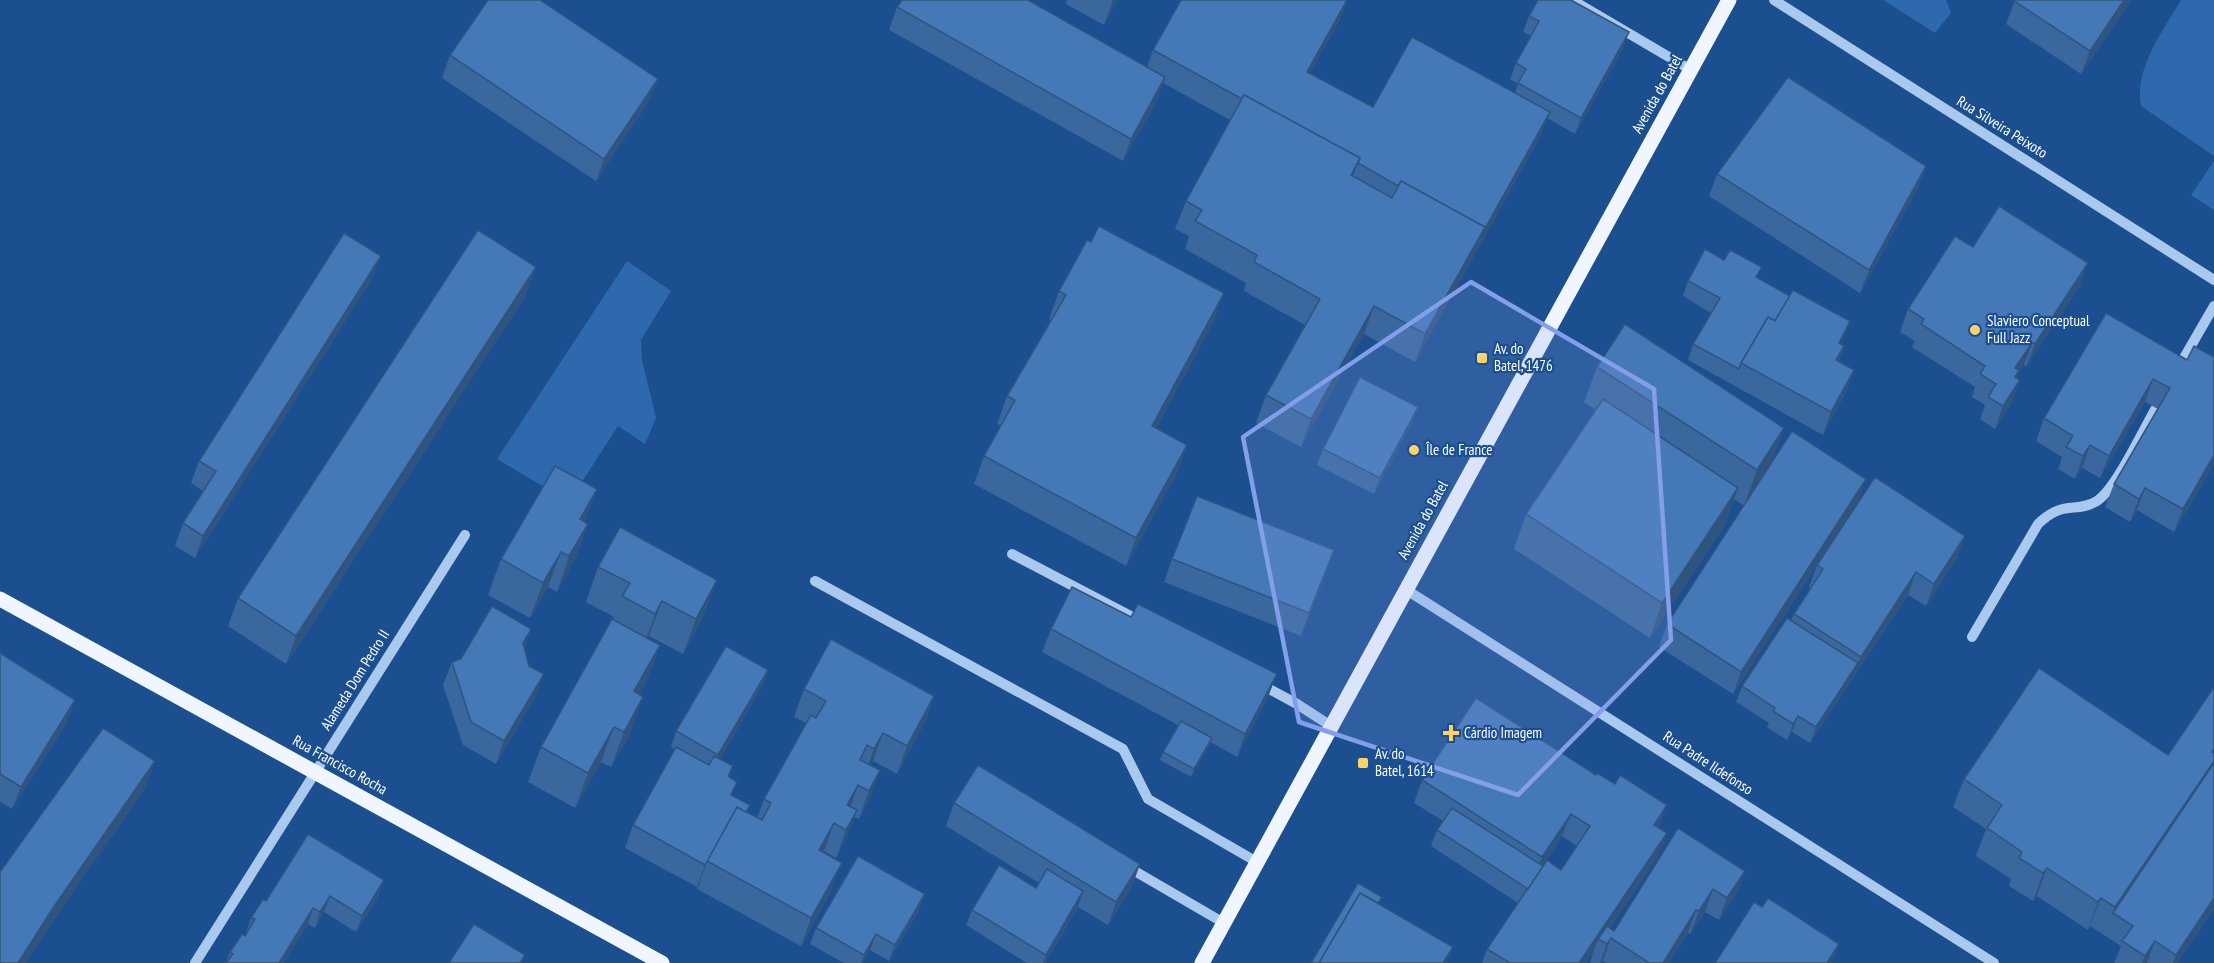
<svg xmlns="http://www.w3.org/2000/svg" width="2214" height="963" font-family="'PT Sans Narrow',sans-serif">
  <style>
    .green { fill: #2e69ad }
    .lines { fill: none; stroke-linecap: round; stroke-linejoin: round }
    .minor { stroke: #a9c9ee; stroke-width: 10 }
    .major { stroke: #f0f6ff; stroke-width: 15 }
    .wall { fill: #3a679d; fill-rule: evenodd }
    .shaded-wall { fill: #305480 }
    .building { fill: #4478b7; stroke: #305480; stroke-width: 1.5 }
    .marked { fill: #839eea; fill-opacity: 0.2; stroke: #839eea; stroke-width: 4.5; stroke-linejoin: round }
    .poi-dot { fill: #ffd166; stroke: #1b4f8f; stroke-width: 2 }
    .labels { text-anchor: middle; stroke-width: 4.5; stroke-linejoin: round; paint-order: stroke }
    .street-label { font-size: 15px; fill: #fff; stroke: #1b4f8f }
    .poi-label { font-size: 15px; fill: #fff; stroke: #1b4f8f; text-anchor: start }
  </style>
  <rect width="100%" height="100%" fill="#1b4f8f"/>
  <g class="green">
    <polygon points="1883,0 1946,0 1951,13 1935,33"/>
    <path d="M2181,0h33v156l-73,-50c-7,-38 22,-75 40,-106z"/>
    <polygon points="2214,161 2214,210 2191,195"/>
    <polygon points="627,261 671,291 641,340 642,360 656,418 645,444 618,426 569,502 497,459"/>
  </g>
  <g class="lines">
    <g class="minor">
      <polyline points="1572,0 1691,70"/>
      <polyline points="1774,0 2214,280"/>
      <polyline points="2177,370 2214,306"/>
      <polyline points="1012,554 1142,622"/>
      <polyline points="815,581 1123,749 1148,799 1257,862"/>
      <polyline points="1405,589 1994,963"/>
      <path d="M1972,637l66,-113c26,-25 37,-10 59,-23 19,-12 46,-71 59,-93"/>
      <polyline points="1260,684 1297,704 1331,726"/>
      <polyline points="1126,866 1224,923"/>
      <polyline points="195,963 465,535"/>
    </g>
    <g class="major">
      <polyline points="0,599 662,963"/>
      <polyline points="1202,963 1729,0"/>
    </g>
  </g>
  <g class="wall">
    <polygon points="1067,0 1118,0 1104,25 1066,4"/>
    <polygon points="1181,0 1347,0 1340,19 1310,73 1373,107 1515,93 1518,84 1510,79 1516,63 1531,36 1523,32 1529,16 1623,48 1575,134 1547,118 1541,135 1415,362 1364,334 1301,447 1256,423 1266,395 1305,325 1244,291 1246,283 1185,249 1189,236 1175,229 1186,201 1230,120 1163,83 1157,100 1123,161 889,30 897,7 1147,67 1153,50"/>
    <polygon points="2015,0 2131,0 2081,74 2006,24"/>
    <polygon points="450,55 658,79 649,101 596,181 442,78"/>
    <polygon points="1926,166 1918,188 1860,293 1709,196 1717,174"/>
    <polygon points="1973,247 2080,286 2026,367 2024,365 2017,376 2012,402 1995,429 1980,419 1985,405 1972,397 1975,387 1912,347 1915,341 1900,332 1908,309"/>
    <polygon points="1758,278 1844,346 1839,361 1854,370 1846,392 1823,435 1688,360 1693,344 1711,313 1683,296 1688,281"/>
    <polygon points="372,279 195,558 175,546 183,523 203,491 191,483 199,461"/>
    <polygon points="1059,291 1214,321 1156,428 1187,445 1177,473 1126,566 974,484 984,456 1001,426 997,424 1007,396 1052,321 1049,319"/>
    <polygon points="526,295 286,664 228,626 238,598"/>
    <polygon points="2187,360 2214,464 2174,532 2137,510 2130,522 2105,507 2114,484 2158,409 2145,402 2100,478 2082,468 2075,479 2058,469 2062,457 2036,441 2044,418"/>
    <polygon points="1597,367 1784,428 1744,506 1734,499 1726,523 1650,638 1514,549 1526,514 1596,410 1584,402"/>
    <polygon points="1418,407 1412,422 1374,494 1317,465 1323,449"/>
    <polygon points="1858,502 1733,694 1659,647 1667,624"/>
    <polygon points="585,522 588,524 575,559 557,592 548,587 530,618 488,595 501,559"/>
    <polygon points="1957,558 1926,606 1908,595 1810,743 1792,732 1787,740 1767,727 1769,723 1736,702 1742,686 1791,620 1794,614 1810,588 1809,587 1817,565"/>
    <polygon points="1172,559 1326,573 1301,636 1164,582"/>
    <polygon points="598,567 704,615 683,654 649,636 648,639 660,645 647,680 639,694 631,732 611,767 601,762 575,808 528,782 541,747 614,617 586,602"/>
    <polygon points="531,629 524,648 536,696 496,764 463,745 443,685 452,662"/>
    <polygon points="1051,629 1268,697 1237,757 1210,742 1191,777 1160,760 1163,752 1178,725 1042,652"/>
    <polygon points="0,653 67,722 12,809 0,802"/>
    <polygon points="768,670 762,686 720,759 733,766 729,777 732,796 750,805 747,812 757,818 764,799 806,723 794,717 804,689 934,696 924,724 897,774 873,761 870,765 870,798 859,819 854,817 846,838 836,858 824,851 823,853 831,891 801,946 697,889 700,882 697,887 625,848 633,825 675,749 671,747 676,731"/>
    <polygon points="1964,779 2214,909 2177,963 2114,963 2121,946 2090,926 2088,930 2037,896 2033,901 2009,886 2011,879 1976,856 1986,829 1953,807"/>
    <path d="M1422,780l236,48 9,5 -9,23 -48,72 4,3 131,-60 -8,22 -18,27 -14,-8 -15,22 -2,-1 -19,30h-63l-3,-2 -2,2h-9l-2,-1 3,-9 -7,10h-104l5,-14 31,-46 -87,-57 6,-16 6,-9 -29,-18zM1562,836l15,10 -16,24 -18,-4z"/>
    <polygon points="954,803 1132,887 1108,925 1078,907 1045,963 1027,963 966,925 972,910 1036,888 1039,883 946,826"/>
    <polygon points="384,880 378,896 356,932 324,912 315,928 308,924 283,963 226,963 230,952 245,936 251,918 266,901"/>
    <polygon points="919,910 889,961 870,950 862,963 844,963 810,944 816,928"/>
  </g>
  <g class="shaded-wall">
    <polygon points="1113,0 1118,0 1104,25 1112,3"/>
    <polygon points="1347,0 1340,19 1299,94 1307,72"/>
    <polygon points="2124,0 2131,0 2081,74 2090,51"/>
    <polygon points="1629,32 1623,48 1575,134 1581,118"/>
    <polygon points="1165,77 1157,100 1123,161 1131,139"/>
    <polygon points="658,79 649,101 596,181 604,159"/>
    <polygon points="1550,112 1541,135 1475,255 1483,232"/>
    <polygon points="1360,158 1349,186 1351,175"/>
    <polygon points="1926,166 1918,188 1860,293 1869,270"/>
    <polygon points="1485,227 1475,255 1415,362 1425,334"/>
    <polygon points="381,256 372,279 195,558 203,536"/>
    <polygon points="2088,263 2080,286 2026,367 2035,344"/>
    <polygon points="536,267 526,295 286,664 296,636"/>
    <polygon points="1224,293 1214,321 1142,454 1152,426"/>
    <polygon points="1374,306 1364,334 1301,447 1311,419"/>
    <polygon points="1850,321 1842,344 1839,343"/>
    <polygon points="2032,343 2024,365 2017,376 2011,393 2015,368"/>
    <polygon points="1844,346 1836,368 1836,360"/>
    <polygon points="1854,370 1846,392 1823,435 1831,412"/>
    <polygon points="2153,379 2145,402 2100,478 2109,456"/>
    <polygon points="2020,380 2012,402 1995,429 2003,406"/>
    <polygon points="1418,407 1412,422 1374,494 1380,478"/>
    <polygon points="1784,428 1772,463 1744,506 1757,470"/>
    <polygon points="1187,445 1177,473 1126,566 1136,538"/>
    <polygon points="2090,445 2082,468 2075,479 2083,456"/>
    <polygon points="2214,455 2214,464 2174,532 2183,509"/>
    <polygon points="1866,479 1858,502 1733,694 1741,672"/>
    <polygon points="1738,488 1726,523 1650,638 1662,603"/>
    <polygon points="2145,488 2137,510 2130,522 2139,499"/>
    <polygon points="597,489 584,524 580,519"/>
    <polygon points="588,524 575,559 557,592 569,556"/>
    <polygon points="1965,536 1957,558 1926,606 1934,584"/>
    <polygon points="1334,550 1326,573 1301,636 1309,613"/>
    <polygon points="561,552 548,587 530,618 543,583"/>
    <polygon points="1916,572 1908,595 1810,743 1816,727 1858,663 1861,657"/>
    <polygon points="717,580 704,615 683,654 696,619"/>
    <polygon points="662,601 649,636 642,650 655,614"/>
    <polygon points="531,629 523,651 523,643"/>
    <polygon points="660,645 647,680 621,727 634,691"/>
    <polygon points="768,670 762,686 713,771 718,755"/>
    <polygon points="544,674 536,696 496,764 504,741"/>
    <polygon points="1277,674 1268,697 1237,757 1245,734"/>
    <polygon points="934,696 924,724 897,774 907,746"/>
    <polygon points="643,697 631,732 611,767 624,732"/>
    <polygon points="75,700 67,722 12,809 21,787"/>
    <polygon points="1798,716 1792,732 1787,740 1793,724"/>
    <polygon points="614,727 601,762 575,808 588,773"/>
    <polygon points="883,733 873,761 864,777 874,749"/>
    <polygon points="1212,738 1209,747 1191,777 1194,769"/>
    <polygon points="2214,749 2214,765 2113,913 2105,935 2115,907"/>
    <polygon points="155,761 145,789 43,936 26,963 18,963 53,908"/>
    <polygon points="880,770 870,798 859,819 869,791"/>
    <polygon points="858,785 848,813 847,805"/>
    <polygon points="1667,805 1659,827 1645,848 1654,825"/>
    <polygon points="857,810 846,838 836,858 846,830"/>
    <polygon points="1571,814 1562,836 1534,880 1542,857"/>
    <polygon points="834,823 824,851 809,879 819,850"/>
    <polygon points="1667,833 1658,856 1601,941 1598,939 1593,953 1586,963 1579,963"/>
    <polygon points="707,861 700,882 697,887 705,865"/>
    <polygon points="842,863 831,891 801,946 811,918"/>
    <polygon points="1140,864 1132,887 1108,925 1116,902"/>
    <polygon points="2047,868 2037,896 2033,901 2043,873"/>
    <polygon points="1745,871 1737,893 1719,920 1727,898"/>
    <polygon points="384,880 378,896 356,932 362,916"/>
    <polygon points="1713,889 1705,912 1690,934 1699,911"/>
    <polygon points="1083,891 1078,907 1045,963 1043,963 1046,955"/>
    <polygon points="925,894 919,910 889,961 895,945"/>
    <polygon points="330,896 324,912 315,928 320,912"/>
    <polygon points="2101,898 2090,926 2088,930 2098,902"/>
    <polygon points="2214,898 2214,909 2177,963 2173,963 2176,955"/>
    <polygon points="313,908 308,924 283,963 279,963"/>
    <polygon points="1696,910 1688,933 1669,963 1663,963"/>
    <polygon points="876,934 870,950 862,963 861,963 864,955"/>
    <polygon points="1611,938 1603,961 1601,963 1600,963 1607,944"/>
    <polygon points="2155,941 2147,963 2142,963 2145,956"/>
    <polygon points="1839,944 1832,963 1827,963"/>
    <polygon points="1453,947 1447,963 1443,963"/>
  </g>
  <g class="building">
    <polygon points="488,0 540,0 658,79 604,159 450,55"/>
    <polygon points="902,0 1028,0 1165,77 1131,139 897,7"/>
    <polygon points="1181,0 1347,0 1307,72 1373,107 1412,37 1550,112 1483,232 1485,227 1401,181 1398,186 1358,163 1360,158 1244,95 1242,99 1153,50"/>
    <polygon points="1538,0 1571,0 1629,32 1581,118 1518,83 1526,69 1516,63 1539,21 1529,16"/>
    <polygon points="2015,0 2124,0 2090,51 2014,1"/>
    <polygon points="1788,77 1926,166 1869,270 1717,174"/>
    <polygon points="1244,95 1360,158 1351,175 1392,198 1401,181 1485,227 1425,334 1374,306 1311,419 1266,395 1320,299 1254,262 1257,255 1195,221 1202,210 1186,201"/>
    <polygon points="1999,206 2088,263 2035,344 2032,343 2015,368 2019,370 2015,377 2020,380 2003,406 1988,397 1996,384 1980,374 1985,366 1921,324 1924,319 1908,309 1955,236 1973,247"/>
    <polygon points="1099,226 1224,293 1152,426 1187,445 1136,538 984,456 1015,400 1007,396 1066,295 1059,291 1087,240 1091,242"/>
    <polygon points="478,230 536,267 296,636 238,598"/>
    <polygon points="344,233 381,256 203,536 183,523 216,471 199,461"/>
    <polygon points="1705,249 1724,260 1730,250 1762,267 1756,277 1790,296 1775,321 1768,317 1741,363 1739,369 1693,344 1720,298 1688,281"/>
    <polygon points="1793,290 1850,321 1839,343 1844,346 1836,360 1854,370 1831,412 1741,363 1768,317 1775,321"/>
    <polygon points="2106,313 2187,360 2194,346 2214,357 2214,455 2183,509 2145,488 2139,499 2114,484 2170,388 2153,379 2109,456 2090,445 2083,456 2066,447 2073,436 2044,418"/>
    <polygon points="1625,324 1784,428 1757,470 1597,367"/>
    <polygon points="1360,377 1418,407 1380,478 1323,449"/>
    <polygon points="1603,399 1738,488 1662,603 1526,514"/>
    <polygon points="1792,431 1866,479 1741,672 1667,624"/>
    <polygon points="555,466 597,489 580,519 588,524 569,556 561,552 543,583 501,559"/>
    <polygon points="1875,477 1965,536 1934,584 1916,572 1861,657 1794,614 1823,569 1817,565"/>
    <polygon points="1197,496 1334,550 1309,613 1172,559"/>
    <polygon points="620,527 717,580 696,619 662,601 655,614 622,596 630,583 598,567"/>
    <polygon points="1072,587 1131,617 1138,604 1277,674 1245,734 1051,629"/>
    <polygon points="492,606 531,629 523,643 529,666 544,674 504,741 471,722 452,662 461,659"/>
    <polygon points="1787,618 1858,663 1816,727 1798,716 1793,724 1773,711 1775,708 1742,686"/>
    <polygon points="612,619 660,645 634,691 643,697 624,732 614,727 588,773 541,747"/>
    <polygon points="831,639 934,696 907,746 883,733 874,749 867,745 860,760 880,770 869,791 858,785 847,805 857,810 846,830 834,823 819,850 842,863 811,918 707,861 737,807 762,820 771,803 764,799 811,715 816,718 826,701 804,689"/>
    <polygon points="726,646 768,670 718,755 676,731"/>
    <polygon points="0,653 75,700 21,787 0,774"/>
    <polygon points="2039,668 2168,755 2214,687 2214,749 2212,752 2214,754 2214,761 2115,907 2101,898 2098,902 2047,868 2043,873 2019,858 2022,852 1987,828 2002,805 1964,779"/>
    <polygon points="1476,698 1596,775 1597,773 1615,784 1620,775 1667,805 1654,825 1667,833 1579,963 1510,963 1487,949 1547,860 1561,870 1590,826 1571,814 1542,857 1422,780"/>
    <polygon points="1181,721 1212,738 1194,769 1163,752"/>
    <polygon points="103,728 155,761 53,908 18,963 0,963 0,872"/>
    <polygon points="676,747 709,765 714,756 733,766 728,776 737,782 731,795 750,805 746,812 737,807 705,865 633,825"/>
    <polygon points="2214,763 2214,898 2176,955 2155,941 2145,956 2122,941 2133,926 2113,913"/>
    <polygon points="978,765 1140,864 1116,902 954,803"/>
    <polygon points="1452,808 1543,866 1528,889 1437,830"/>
    <polygon points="1678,828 1745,871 1727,898 1713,889 1699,911 1696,910 1663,963 1649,963 1611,938 1607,944 1598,939 1607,926 1614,931"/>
    <polygon points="308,834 384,880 362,916 330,896 320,912 313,908 279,963 226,963 233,954 230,952 242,934 245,936 255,919 251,918 263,899 266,901"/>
    <polygon points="858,856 925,894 895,945 876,934 864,955 816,928"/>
    <polygon points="999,865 1036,888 1047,869 1083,891 1046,955 972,910"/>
    <polygon points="1358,883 1382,897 1378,903 1360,893 1319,963 1311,963"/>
    <polygon points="1360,893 1453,947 1443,963 1319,963"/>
    <polygon points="1768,898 1839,944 1827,963 1715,963 1754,902 1762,907"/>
    <polygon points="474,924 525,955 520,963 449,963"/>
  </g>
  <path class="marked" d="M1471,282l183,107 17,251 -153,155 -219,-73 -56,-285z"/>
  <g class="poi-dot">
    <circle cx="1975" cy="330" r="6"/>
    <rect x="1476" y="352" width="12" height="12" rx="3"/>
    <circle cx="1414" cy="450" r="6"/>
    <path d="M1448 724h6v6h6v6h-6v6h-6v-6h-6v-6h6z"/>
    <rect x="1357" y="757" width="12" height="12" rx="3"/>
  </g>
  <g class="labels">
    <g class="street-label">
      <text transform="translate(1657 94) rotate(-61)" y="5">Avenida do Batel</text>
      <text transform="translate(2002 127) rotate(32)" y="5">Rua Silveira Peixoto</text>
      <text transform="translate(1423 520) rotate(-61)" y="5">Avenida do Batel</text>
      <text transform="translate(355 680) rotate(-58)" y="5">Alameda Dom Pedro II</text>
      <text transform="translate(1708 763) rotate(33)" y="5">Rua Padre Ildefonso</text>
      <text transform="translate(340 765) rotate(29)" y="5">Rua Francisco Rocha</text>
    </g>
    <g class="poi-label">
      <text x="1987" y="326">Slaviero Conceptual<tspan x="1987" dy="17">Full Jazz</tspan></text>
      <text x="1494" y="354">Av. do<tspan x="1494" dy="17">Batel, 1476</tspan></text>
      <text x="1426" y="455">Île de France</text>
      <text x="1464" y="738">Cárdio Imagem</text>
      <text x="1375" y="759">Av. do<tspan x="1375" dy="17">Batel, 1614</tspan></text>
    </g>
  </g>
</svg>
